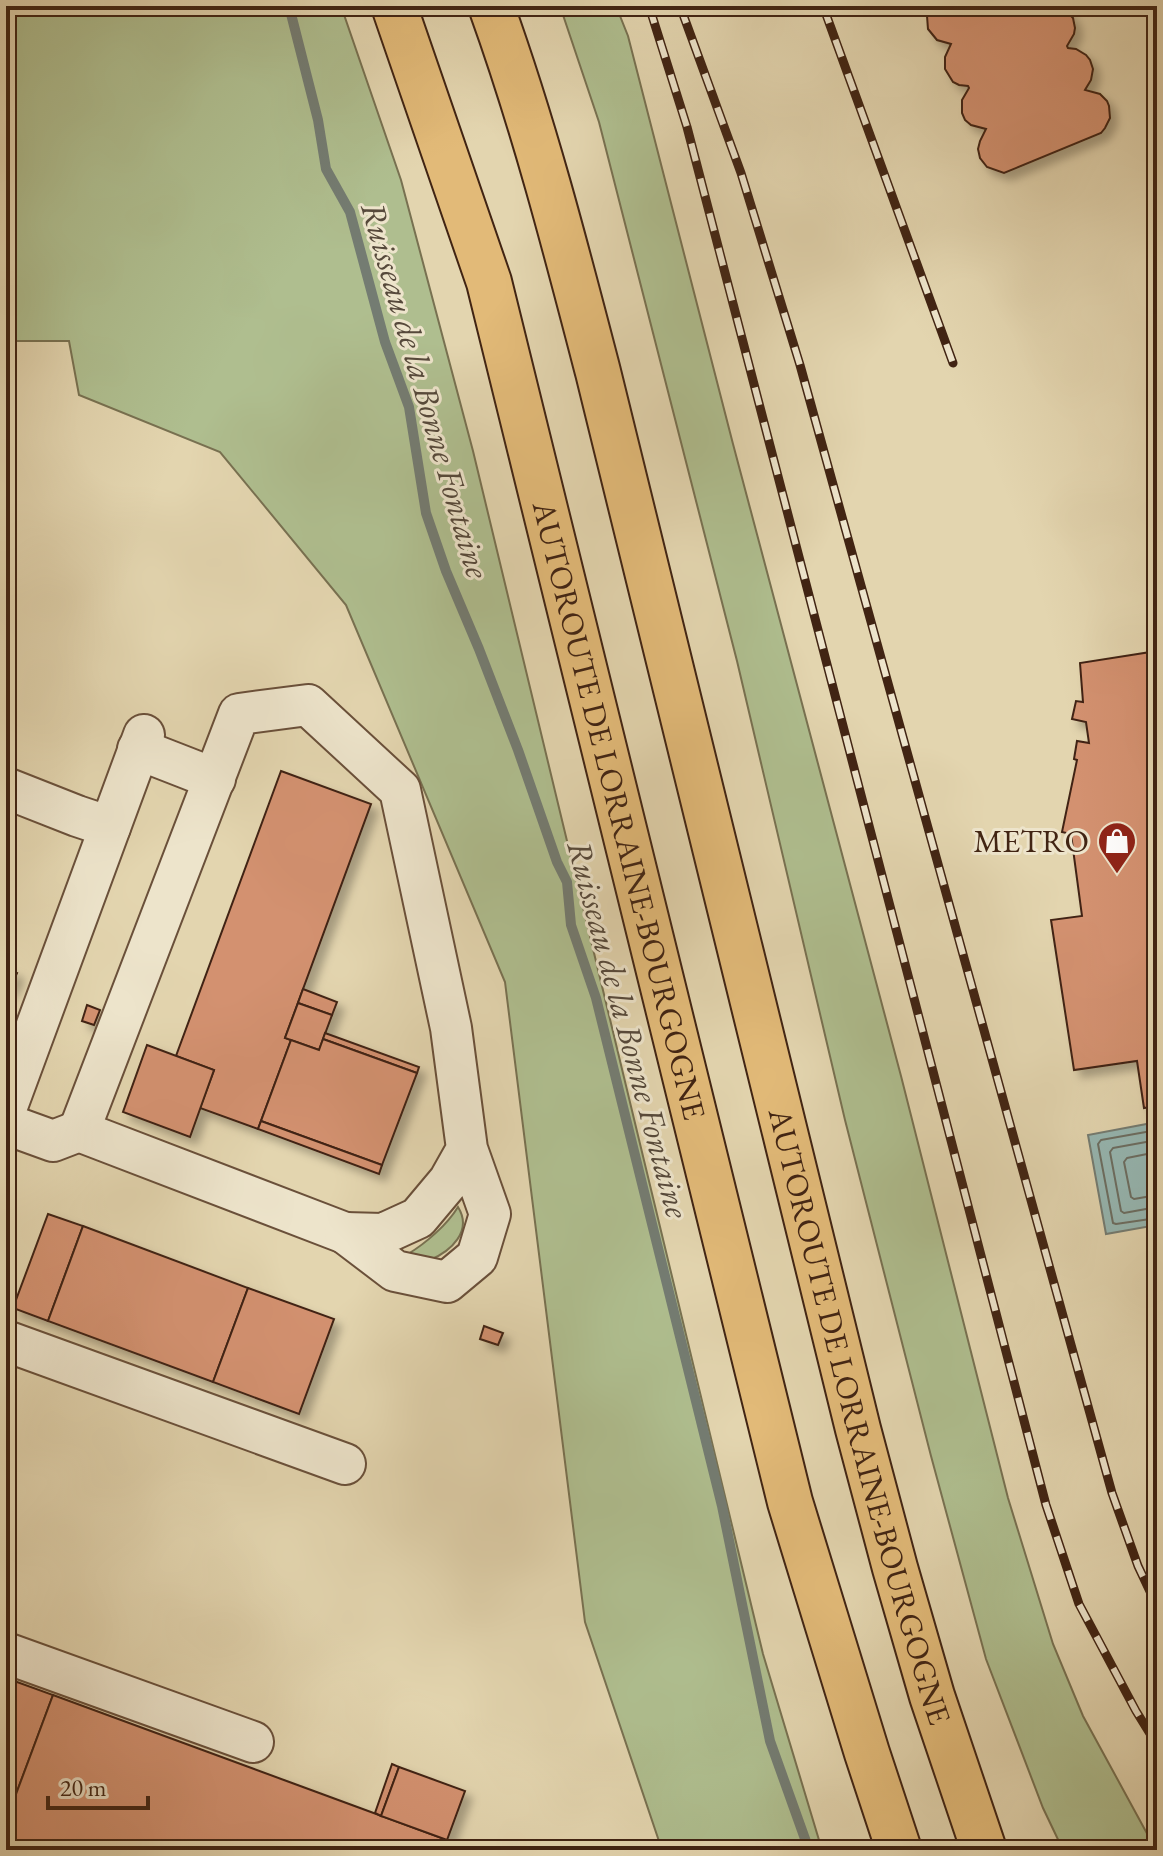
<svg xmlns="http://www.w3.org/2000/svg" width="1163" height="1856" font-family="'EB Garamond',serif">
  <style>
    .green { fill: #afbe8f; stroke: #787151; stroke-width: 2 }
    .water { fill: #96b7b2; stroke: #747c72; stroke-width: 2 }
    .lines { fill: none; stroke-linecap: round; stroke-linejoin: round }
    .shore { stroke: #6c6e62; stroke-width: 2 }
    .stream { stroke: #747c72; stroke-width: 10 }
    .building { fill: #d3916f; stroke: #412413; stroke-width: 2; filter: url(#shadow) }
    .minor-casing { stroke: #6a503a; stroke-width: 44 }
    .highway-casing { stroke: #412413; stroke-width: 48 }
    .minor { stroke: #ede4cb; stroke-width: 40 }
    .highway { stroke: #e2ba78; stroke-width: 44 }
    .rail-casing { stroke: #412413; stroke-width: 9 }
    .rail { stroke: #ede4cb; stroke-width: 6; stroke-dasharray: 18; stroke-linecap: butt }
    .labels { text-anchor: middle; stroke-width: 6; stroke-linejoin: round; paint-order: stroke }
    .street-label { font-size: 32px; fill: #412413; stroke: #ede4cb }
    .poi-label { font-size: 32px; fill: #412413; stroke: #ede4cb; text-anchor: end }
    .water-label { font-size: 34px; font-style: italic; fill: #56493b; stroke: #ede4cb }
  </style>
  <defs>
    <filter id="shadow"><feDropShadow dx="7" dy="7" stdDeviation="4" flood-color="#0004"/></filter>
  </defs>
  <rect width="100%" height="100%" fill="#e3d5af"/>
  <filter id="stains"><feTurbulence type="fractalNoise" baseFrequency=".0025" numOctaves="4"/><feColorMatrix values="0 0 0 0 .2 0 0 0 0 .09 0 0 0 0 .02 0 0 0 .5 -.17"/></filter>
  <radialGradient id="worn" r=".72"><stop offset=".6" stop-color="#630" stop-opacity="0"/><stop offset="1" stop-color="#630" stop-opacity=".3"/></radialGradient>
  <g class="green">
    <polygon points="6,6 341,6 401,180 473,451 763,1654 822,1850 662,1850 585,1622 505,982 346,605 220,452 79,395 69,341 17,341 6,337"/>
    <polygon points="560,6 616,6 628,36 733,444 901,1076 1008,1498 1053,1644 1083,1716 1156,1850 1063,1850 1043,1808 986,1659 931,1456 845,1120 737,661 599,122"/>
    <path d="M458,1207c15,24 -7,44 -28,53l-22,-6c18,-11 39,-29 50,-47z"/>
  </g>
  <polygon class="water" points="1157,1122 1157,1225 1106,1234 1088,1135"/>
  <g class="lines">
    <g class="shore">
      <polyline points="1157,1130 1101,1140 1098,1144 1113,1223 1116,1224 1157,1218"/>
      <polyline points="1157,1140 1113,1148 1110,1152 1121,1211 1124,1213 1157,1207"/>
      <polyline points="1157,1152 1127,1158 1124,1162 1131,1197 1134,1199 1157,1195"/>
    </g>
    <polyline class="stream" points="289,6 318,120 326,169 350,212 385,342 409,407 426,513 446,571 479,649 518,750 557,862 567,882 571,925 596,998 722,1506 770,1741 809,1850"/>
  </g>
  <g class="building">
    <polygon points="932,6 1058,6 1065,9 1073,18 1075,28 1074,34 1067,46 1068,48 1076,49 1086,55 1090,60 1093,69 1091,80 1085,90 1100,94 1107,101 1109,106 1110,118 1105,128 1101,133 1004,173 987,167 980,158 978,149 980,141 986,129 971,125 965,120 962,113 962,100 969,88 968,86 959,85 953,82 945,69 945,57 951,44 937,40 928,29 927,16"/>
    <polygon points="1157,651 1157,1106 1144,1108 1137,1061 1074,1070 1051,920 1082,916 1071,834 1062,832 1077,760 1074,759 1077,741 1089,743 1086,722 1072,719 1076,701 1083,702 1080,663"/>
    <polygon points="281,771 371,804 285,1038 291,1040 258,1129 200,1108 214,1070 176,1056"/>
    <polygon points="7,969 17,973 9,991 6,990"/>
    <polygon points="303,989 337,1002 332,1015 298,1003"/>
    <polygon points="298,1003 332,1015 319,1050 285,1038"/>
    <polygon points="87,1005 100,1010 94,1025 82,1021"/>
    <polygon points="325,1033 419,1067 417,1073 323,1039"/>
    <polygon points="323,1039 417,1073 382,1165 261,1121 291,1040 319,1050"/>
    <polygon points="147,1045 214,1070 190,1137 123,1112"/>
    <polygon points="261,1121 382,1165 379,1174 258,1129"/>
    <polygon points="48,1214 83,1226 48,1321 13,1308"/>
    <polygon points="83,1226 248,1288 213,1382 48,1321"/>
    <polygon points="248,1288 334,1319 299,1414 213,1382"/>
    <polygon points="484,1326 503,1333 498,1345 480,1339"/>
    <polygon points="6,1678 53,1695 6,1821"/>
    <polygon points="53,1695 447,1840 473,1850 6,1850 6,1821"/>
    <polygon points="392,1764 399,1767 381,1816 375,1813"/>
    <polygon points="399,1767 465,1791 447,1840 381,1816"/>
  </g>
  <g class="lines">
    <defs>
      <g id="minor">
        <polyline points="138,749 215,779"/>
        <polyline points="6,788 77,816 110,827"/>
        <polyline points="6,1109 144,735"/>
        <polyline points="6,1124 53,1141 79,1131 345,1233"/>
        <polyline points="79,1131 239,714 308,705 400,790 451,1028 467,1149 490,1214 477,1257 447,1282 395,1271 345,1233 383,1234 418,1218 449,1181 467,1149"/>
        <polyline points="6,1341 345,1464"/>
        <polyline points="6,1653 253,1742"/>
      </g>
      <g id="highway">
        <path id="s1" d="M394,6l95,276 301,1220 77,251 32,97"/>
        <path id="s2" d="M491,6c43,119 75,243 107,366l260,1057 37,139 37,128 52,154"/>
      </g>
    </defs>
    <use href="#minor" class="minor-casing"/>
    <use href="#highway" class="highway-casing"/>
    <use href="#minor" class="minor"/>
    <use href="#highway" class="highway"/>
    <defs>
      <g id="rail">
        <polyline points="649,6 687,127 1046,1505 1079,1604 1136,1711 1157,1745"/>
        <polyline points="680,6 741,173 800,365 1112,1493 1138,1566 1157,1606"/>
        <polyline points="823,6 953,363"/>
      </g>
    </defs>
    <use href="#rail" class="rail-casing"/>
    <use href="#rail" class="rail"/>
  </g>
  <defs>
    <symbol id="shop-pin" viewBox="-11 -11 22 30"><path d="M0 17L-7.5 6A9.5 9.5 0 1 1 7.5 6Z" fill="#8f2418" stroke="#ede4cb"/><path d="M-5-2.5h2.3a2.7 3.5 0 0 1 5.4 0H5L5.5 6h-11ZM-1.5-2.5h3a1.5 2.3 0 0 0-3 0Z" fill="#fff"/></symbol>
  </defs>
  <g fill-rule="evenodd">
    <use href="#shop-pin" x="1095" y="819" width="44" height="60"/>
  </g>
  <g class="labels">
    <g class="street-label">
      <text dy="11" stroke="none"><textPath href="#s1" startOffset="836">AUTOROUTE DE LORRAINE-BOURGOGNE</textPath></text>
      <text dy="11" stroke="none"><textPath href="#s2" startOffset="1458">AUTOROUTE DE LORRAINE-BOURGOGNE</textPath></text>
    </g>
    <g class="poi-label">
      <text x="1089" y="852">METRO</text>
    </g>
    <g class="water-label">
      <text transform="translate(426 390) rotate(74)" y="12">Ruisseau de la Bonne Fontaine</text>
      <text transform="translate(629 1029) rotate(75)" y="12">Ruisseau de la Bonne Fontaine</text>
    </g>
  </g>
  <rect width="1163" height="1856" fill="none" stroke="#e3d5af" stroke-width="32"/>
  <rect x="8" y="8" width="1147" height="1840" fill="none" stroke="#412413" stroke-width="4"/>
  <rect x="16" y="16" width="1131" height="1824" fill="none" stroke="#412413" stroke-width="2"/>
  <path d="M48 1796v12h100v-12" fill="none" stroke="#412413" stroke-width="4"/>
  <text x="60" y="1796" font-size="24" fill="#412413" stroke="#ede4cb" stroke-width="6" paint-order="stroke">20 m</text>
  <rect width="100%" height="100%" filter="url(#stains)"/>
  <rect width="100%" height="100%" fill="url(#worn)"/>
</svg>
